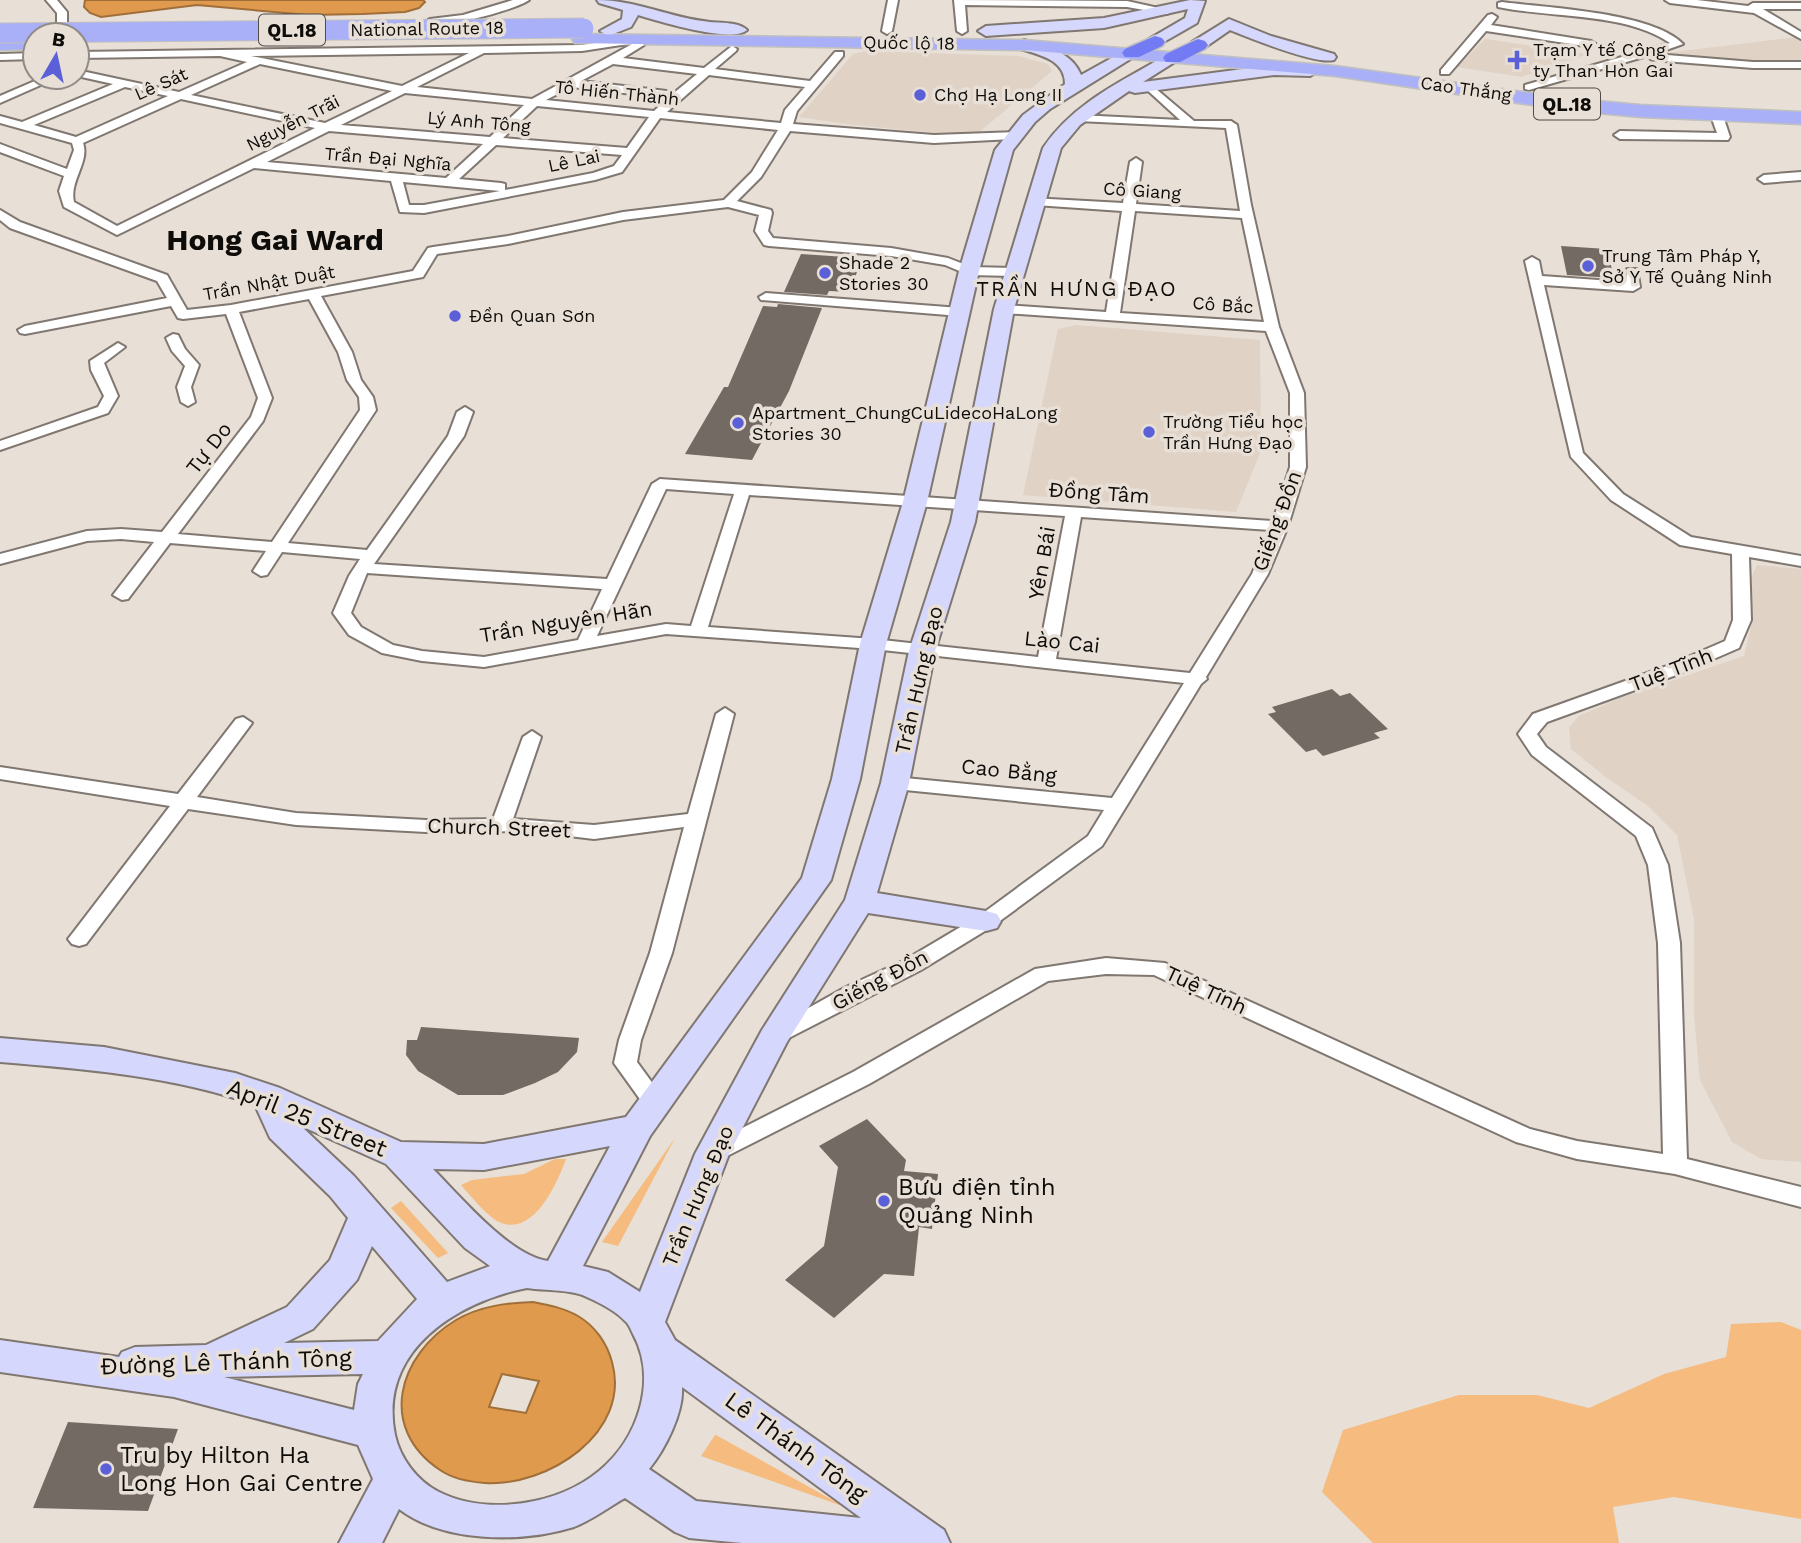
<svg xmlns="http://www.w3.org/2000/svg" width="1801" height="1543" font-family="'Work Sans',sans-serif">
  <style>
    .built { fill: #e0d2c4 }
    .green { fill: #f5bb7f }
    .water { fill: #df9a4d; stroke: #a06f39; stroke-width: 2; fill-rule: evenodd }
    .building { fill: #726a63 }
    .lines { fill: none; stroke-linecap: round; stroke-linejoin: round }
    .street-casing { stroke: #7f7770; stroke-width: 4 }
    .secondary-casing { stroke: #7f7770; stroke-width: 4 }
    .primary-casing { stroke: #c0c0bf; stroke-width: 3 }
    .highway-casing { stroke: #c0c0bf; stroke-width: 3 }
    .street { fill: #fff; fill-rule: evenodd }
    .secondary { fill: #d5d7fc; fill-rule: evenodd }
    .primary { fill: #aab0f8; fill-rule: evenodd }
    .highway { fill: #727bf4; fill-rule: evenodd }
    .primary-bridge-casing { stroke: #c0c0bf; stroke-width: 21; stroke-linecap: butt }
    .primary-bridge { stroke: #aab0f8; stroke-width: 19 }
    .poi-dot { fill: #5b60d8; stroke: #e8dfd7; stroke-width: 2.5 }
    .labels { text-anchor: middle; stroke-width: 7; stroke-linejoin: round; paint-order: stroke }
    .far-street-label { font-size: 18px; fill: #0e0c09; stroke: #e8dfd7 }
    .far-poi-label { font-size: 18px; fill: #0e0c09; stroke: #e8dfd7; text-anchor: start }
    .shield { fill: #e8dfd7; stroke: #4f4b47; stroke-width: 2 }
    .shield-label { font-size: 19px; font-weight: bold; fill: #0e0c09 }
    .far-quarter-label { font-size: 21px; letter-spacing: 2px; fill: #0e0c09; stroke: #e8dfd7 }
    .street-label { font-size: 21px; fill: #0e0c09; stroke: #e8dfd7 }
    .near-street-label { font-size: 24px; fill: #0e0c09; stroke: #e8dfd7 }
    .near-poi-label { font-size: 24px; fill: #0e0c09; stroke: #e8dfd7; text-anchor: start }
    .far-town-label { font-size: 30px; font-weight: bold; fill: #0e0c09; stroke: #e8dfd7 }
  </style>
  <rect width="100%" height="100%" fill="#e8dfd7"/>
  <g class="built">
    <polygon points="1797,37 1801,40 1801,63 1747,64 1659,56 1658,54"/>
    <polygon points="1485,39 1588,54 1522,77 1457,67"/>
    <polygon points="866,51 1019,56 1048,64 1052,71 977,134 945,134 846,124 799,117 853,54"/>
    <polygon points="1076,325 1260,340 1261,451 1236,512 1023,495 1058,329"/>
    <polygon points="1757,565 1801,569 1801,1162 1761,1159 1732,1142 1700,1080 1694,1015 1694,919 1677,835 1648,806 1607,778 1571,749 1569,727 1579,716 1618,699 1744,656 1752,623 1745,591"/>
  </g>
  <g class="green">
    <polygon points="675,1138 618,1246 602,1242"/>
    <path d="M555,1159h11c-9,25 -34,81 -69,62 -13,-8 -26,-25 -36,-36l11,-5 52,-6z"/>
    <polygon points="401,1201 448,1253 438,1258 391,1208"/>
    <polygon points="1781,1322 1801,1330 1801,1519 1674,1497 1613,1507 1619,1543 1373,1543 1322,1492 1343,1430 1459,1395 1537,1395 1589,1408 1664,1374 1726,1357 1731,1324"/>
    <polygon points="715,1435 716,1435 845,1507 701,1456"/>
  </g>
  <g class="water">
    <polygon points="85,0 423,0 425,2 419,8 405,12 363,14 308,15 197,5 101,17 90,13 84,7"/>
    <path d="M533,1302c16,3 31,6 45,14 17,10 29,27 34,46 20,71 -65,125 -127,121 -15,-1 -32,-4 -45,-13 -63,-42 -42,-115 16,-150 24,-14 50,-17 77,-18zM502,1374l37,7 -13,32 -37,-6z"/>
  </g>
  <g class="building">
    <polygon points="1561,246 1607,249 1614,278 1567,275"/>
    <polygon points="801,254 861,258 851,292 829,291 827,295 784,292"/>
    <polygon points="778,304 822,308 789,391 752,460 685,454 724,387 728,387 763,306 777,307"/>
    <polygon points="1332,689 1340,696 1350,693 1388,729 1374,733 1380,738 1323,756 1316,749 1306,752 1268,714 1276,712 1272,707"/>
    <polygon points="421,1027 579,1038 577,1052 558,1072 535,1083 503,1095 458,1095 418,1071 406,1055 407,1040 417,1040"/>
    <polygon points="867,1119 906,1160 904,1171 938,1174 932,1229 919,1227 914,1276 884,1274 834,1318 785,1280 824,1246 838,1167 819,1146"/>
    <polygon points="68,1422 178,1429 148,1511 33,1508"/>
  </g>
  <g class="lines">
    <defs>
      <g id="street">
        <polygon points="46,0 57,0 67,12 67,25 60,35 50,35 57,25 57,13"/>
        <path d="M513,0h16c-14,10 -90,31 -104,22l5,-3 33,-4z"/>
        <polygon points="888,0 898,0 892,31 887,34 882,31"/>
        <polygon points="954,0 1127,1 1172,11 1167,14 1127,7 965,5 967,31 962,34 957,31"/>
        <polygon points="1665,0 1697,0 1748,6 1753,3 1801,3 1801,9 1763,9 1801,32 1801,39 1754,13 1670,3"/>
        <path d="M1502,2c45,6 150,10 181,42l-28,10 98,8h48v6h-48l-101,-8 -5,-4 -118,34 -4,-1v-4l145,-42c-44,-31 -120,-25 -172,-36v-4z"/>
        <polygon points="1492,14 1497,17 1491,25 1591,41 1596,44 1591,47 1486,31 1449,74 1441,74 1441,70 1488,15"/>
        <path d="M635,37l9,8 -21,13 81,10 28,-22 5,3 -1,2 -21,18 95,12 25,-29h8v4l-46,55 -4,13 141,11 83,-3v6l-4,1 -79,4 -144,-12 -29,46 -24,24 34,9 1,3 -4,18 5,7 118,10 57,10 23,9 43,1 7,4 -7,4 -45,-1 -24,-10 -54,-9 -122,-10 -5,-1 -9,-14 4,-16 -31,-8 -105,13 -115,24 -71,10 -14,23 -102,19 31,56 9,28 12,17 3,13 -88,133 79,7 81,-114 9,-24 8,-5 8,5 -9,24 -90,128 233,15 45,-95 8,-5 613,42 17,-54v-74l-24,-62 -262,-18 -7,-4 7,-4 102,7 16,-101 -87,-6 -6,-4 2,-3 92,5 7,-41 6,-4 6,4 -6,42 104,7 -14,-83 -148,-7 -6,-3 6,-3 102,5 -35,-32 -2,-2 6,-3 45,38h37l6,4 14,80 28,122 25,66 2,74 -18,59 -20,48 -62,103 1,2 -6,5 -99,162 -109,80 -72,44 -144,74 -8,-2 -3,-6 3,-6 77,-43 59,-27 74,-44 109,-80 16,-26 -209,-21 -7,-2 -3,-4 3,-4 7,-2 217,21 72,-115 -311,-34 -207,-15 -182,33 -62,-6 -40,-8 -33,-18 -16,-22 16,-37 11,-17 -78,-7 -15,23 -6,1 -8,-5 13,-20 -96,-8 -42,56 -6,1 -9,-5 41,-53 -33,-3 -34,2 -87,23v-10l87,-23 34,-2 41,3 89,-115 7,-19 -32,-84 -43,5 -5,-1 -7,-12 -146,28 -5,-1 -2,-3 7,-4 142,-28 -10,-17 -147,-53 -10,-8v-10l20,12 147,53 20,35 44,-5 182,-34 15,-23 5,-1 75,-11 115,-24 101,-12 28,-28 26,-42 -118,-12 -38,54 -27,8 -171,33 -24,-1 -9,-31 -137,-13 -137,67 -53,-28 -5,-16 5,-15 -64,-24v-8l67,25 7,-19 -2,-7 -72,-20v-7l22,6 91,-38 -36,-8v-6l102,22 68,-30 -27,-6 -143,2v-6l505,-7zM634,43l-102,56 -115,-12 67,-34 98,-2zM469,53l-67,33 -151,-30zM260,64l132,27 -67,32 -134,-28zM613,64l84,10 -22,18 -94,-11zM709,75l96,12 -20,23 -4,13 -114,-11zM125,87l43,9 -92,41 -42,-12zM571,87l97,11 -14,13 -108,-11zM405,93l119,12 -34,32 -149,-12zM181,99l134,29 -198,98 -43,-24c-5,-21 16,-40 9,-59zM537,106l112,11 -22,31 -124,-10zM329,131l154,13 -37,34 -179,-16zM496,145l126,10 -8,11 -21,7 -88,17v-6l-4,-1 -42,-4zM403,182l97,9 -76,14h-15zM1135,211l107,7 22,104 -144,-9zM309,299l29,53 9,28 12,17 1,13 -88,132 -94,-8 85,-113 9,-23 -33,-86zM666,489l68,5 -43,132 -25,-2 -69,12zM749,495l316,21 -27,141 -165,-18 -165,-12zM1081,517l189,13 -18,44 -62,99 -134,-14zM367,573l235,16 -24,51 -94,17 -62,-6 -29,-6 -32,-18 -10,-14z"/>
        <polygon points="35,53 35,59 0,60 0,54"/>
        <polygon points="44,77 59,77 0,103 0,96"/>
        <polygon points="1717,113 1723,116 1730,137 1728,140 1620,139 1614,135 1620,131 1717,133 1711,116"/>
        <polygon points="1801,172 1801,180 1764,183 1758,179 1764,175"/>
        <polygon points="1532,257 1539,261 1542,276 1626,282 1627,269 1637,269 1640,287 1633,291 1544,285 1583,453 1623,494 1691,537 1801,556 1801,566 1749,557 1751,620 1739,648 1679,674 1547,722 1537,734 1546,747 1652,828 1668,865 1680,943 1687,1159 1801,1187 1801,1207 1675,1174 1577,1159 1516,1142 1154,975 1106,974 1048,981 869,1084 721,1159 713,1162 705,1159 701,1153 705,1147 853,1072 1035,969 1106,958 1165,963 1530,1129 1577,1141 1663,1154 1658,943 1648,865 1636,836 1532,755 1518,734 1533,714 1667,666 1725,641 1733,620 1732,554 1680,545 1611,500 1571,457 1525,261"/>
        <polygon points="766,293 960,308 967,312 960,316 761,300 759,297"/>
        <polygon points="173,334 178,335 185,349 199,365 191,387 195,402 188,406 181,402 177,387 185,366 172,351 166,338"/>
        <polygon points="118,343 125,347 104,363 118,396 108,413 0,450 0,441 98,407 104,396 91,370 90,361"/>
        <polygon points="725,708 734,714 672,953 641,1040 637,1062 667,1103 663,1109 655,1112 647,1109 614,1063 619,1040 650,953 684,827 594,839 527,831 426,832 296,825 188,809 86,944 79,946 72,944 68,939 72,934 170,806 0,779 0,767 178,794 236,719 243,717 252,723 197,797 296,813 426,820 493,819 523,737 532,731 541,737 513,819 594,825 688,814 716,714"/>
      </g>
      <g id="secondary">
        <path d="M597,0c39,0 74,18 113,22 11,1 29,0 37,8 -15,14 -89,-9 -109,-15l-7,12 -23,9 -8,-5 22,-12 1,-9 -24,-7z"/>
        <polygon points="1190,0 1205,1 1197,23 1155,47 1147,42 1149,39 1185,18 1188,9 1104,28 986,36 978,31 986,26 1104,18"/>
        <path d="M1229,19l42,17 63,18 2,3 -2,3c-18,5 -84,-22 -104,-30l-26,18h-12l-2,-3 2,-3z"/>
        <path d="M1024,40c22,6 48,12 57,35l45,-25 6,-2 8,5 -90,56 -15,13 -22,28 -34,121 -52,231 -41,142 -26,135 -29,101 -181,256 -67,130 25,6 32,20 55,-138 67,-124 83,-130 36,-117 28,-132 42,-129 43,-213 49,-161c30,-45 79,-67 124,-93h12l2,3 -38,24 131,-17 42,3 2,3 -8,5 -36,-1 -139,18 -6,-2 -49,34 -19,23 -47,161 -39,213 -40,129 -26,132 -32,110 109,18 11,3 4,7 -4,7 -11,3 -118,-18 -81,129 -58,112 -64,168 10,18 269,190 6,13h-208l-53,-5 -14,-6 -50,-34c-16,9 -33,22 -51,29 -52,16 -131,16 -175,-18l-17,34h-43l34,-64 -15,-34 -184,-48 -174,-25v-32l119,17 3,-5 13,-5 71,-2 81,-38 43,-47 18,-42 -18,-22 -60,-58 -15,-33c-81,-29 -170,-36 -255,-43v-24l104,9 131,26 45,15 121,54 83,2 142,-27 176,-239 30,-99 28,-135 43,-142 56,-231 36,-121 28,-35 42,-31c0,-25 -26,-29 -47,-36l-2,-3zM301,1126l85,38 79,84 25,18 -43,16 -93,-106zM610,1146l-62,115c-38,-5 -87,-64 -115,-92l51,1zM372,1246l45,53 -39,42 -94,2 29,-14 44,-49zM527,1288c19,3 46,1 62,10 11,5 28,14 36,23 4,3 6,9 8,13 25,46 5,105 -34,137 -41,34 -112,45 -160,21 -22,-11 -39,-34 -44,-57 -17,-84 61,-133 132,-147zM363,1374l-5,10 -4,26 -130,-33zM682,1387l179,131 -165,-17 -47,-32c16,-19 35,-57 33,-82z"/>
      </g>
      <g id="primary">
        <polygon points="581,34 1024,40 1335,66 1566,98 1640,105 1801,112 1801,124 1640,117 1566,110 1335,76 1024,50 575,43 572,39"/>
        <polygon points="35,39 35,49 0,50 0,40"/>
      </g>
      <g id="highway">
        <polygon points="1155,36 1162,38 1165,42 1162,46 1139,57 1125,57 1122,53 1125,49"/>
        <polygon points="1198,39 1205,41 1208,45 1205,49 1180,62 1166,62 1163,58 1166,54"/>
      </g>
    </defs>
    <use href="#street" class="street-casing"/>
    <use href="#secondary" class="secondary-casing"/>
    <use href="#primary" class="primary-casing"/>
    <use href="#highway" class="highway-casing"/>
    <use href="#street" class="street"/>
    <use href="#secondary" class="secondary"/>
    <use href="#primary" class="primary"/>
    <use href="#highway" class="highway"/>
    <defs>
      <polyline id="primary-bridge" points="0,33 584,28"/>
    </defs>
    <use href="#primary-bridge" class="primary-bridge-casing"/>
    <use href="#primary-bridge" class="primary-bridge"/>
  </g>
  <g class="poi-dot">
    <path d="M1513.5 49.5h7v7h7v7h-7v7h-7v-7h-7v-7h7z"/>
    <circle cx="920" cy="95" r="7"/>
    <circle cx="1588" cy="266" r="7"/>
    <circle cx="825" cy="273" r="7"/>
    <circle cx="455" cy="316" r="7"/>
    <circle cx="738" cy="423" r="7"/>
    <circle cx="1149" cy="432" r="7"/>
    <circle cx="884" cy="1201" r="7"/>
    <circle cx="106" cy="1469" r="7"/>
  </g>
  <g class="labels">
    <g class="far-street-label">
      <text transform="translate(427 29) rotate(-1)" y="6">National Route 18</text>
      <text transform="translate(909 43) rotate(1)" y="6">Quốc lộ 18</text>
      <text transform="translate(161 84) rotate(-24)" y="6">Lê Sát</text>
      <text transform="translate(1466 89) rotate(8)" y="6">Cao Thắng</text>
      <text transform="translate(617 93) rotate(6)" y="6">Tô Hiến Thành</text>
      <text transform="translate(479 122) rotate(5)" y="6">Lý Anh Tông</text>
      <text transform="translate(293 123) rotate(-27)" y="6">Nguyễn Trãi</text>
      <text transform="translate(388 159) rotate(5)" y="6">Trần Đại Nghĩa</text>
      <text transform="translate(574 161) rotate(-12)" y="6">Lê Lai</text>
      <text transform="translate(1142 191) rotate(4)" y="6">Cô Giang</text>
      <text transform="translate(269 283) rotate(-10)" y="6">Trần Nhật Duật</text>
      <text transform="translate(1223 305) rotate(4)" y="6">Cô Bắc</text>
    </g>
    <g class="far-poi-label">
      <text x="1533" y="56">Trạm Y tế Công<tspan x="1533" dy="21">ty Than Hòn Gai</tspan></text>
      <text x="934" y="101">Chợ Hạ Long II</text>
      <text x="1602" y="262">Trung Tâm Pháp Y,<tspan x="1602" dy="21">Sở Y Tế Quảng Ninh</tspan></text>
      <text x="839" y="269">Shade 2<tspan x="839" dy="21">Stories 30</tspan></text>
      <text x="469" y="322">Đền Quan Sơn</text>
      <text x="752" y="419">Apartment_ChungCuLidecoHaLong<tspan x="752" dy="21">Stories 30</tspan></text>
      <text x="1163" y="428">Trường Tiểu học<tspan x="1163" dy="21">Trần Hưng Đạo</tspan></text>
    </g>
    <g class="shield">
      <rect x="259" y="14.5" width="66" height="31" rx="5"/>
      <rect x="1534" y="88.5" width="66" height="31" rx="5"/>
    </g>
    <g class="shield-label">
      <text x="292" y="37">QL.18</text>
      <text x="1567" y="111">QL.18</text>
    </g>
    <g class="far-quarter-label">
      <text x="1077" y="296">TRẦN HƯNG ĐẠO</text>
    </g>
    <g class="street-label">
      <text transform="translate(209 448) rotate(-52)" y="7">Tự Do</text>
      <text transform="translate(1099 493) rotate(4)" y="7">Đồng Tâm</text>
      <text transform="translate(1277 521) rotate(-70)" y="7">Giếng Đồn</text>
      <text transform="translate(1042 563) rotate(-80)" y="7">Yên Bái</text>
      <text transform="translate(566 622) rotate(-9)" y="7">Trần Nguyên Hãn</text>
      <text transform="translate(1062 642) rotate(6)" y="7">Lào Cai</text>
      <text transform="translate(1671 670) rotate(-21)" y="7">Tuệ Tĩnh</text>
      <text transform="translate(919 680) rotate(-77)" y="7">Trần Hưng Đạo</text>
      <text transform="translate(1009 771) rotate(6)" y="7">Cao Bằng</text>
      <text transform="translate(499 828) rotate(2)" y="7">Church Street</text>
      <text transform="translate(880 980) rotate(-28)" y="7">Giếng Đồn</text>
      <text transform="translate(1206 990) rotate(25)" y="7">Tuệ Tĩnh</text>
      <text transform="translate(698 1196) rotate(-67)" y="7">Trần Hưng Đạo</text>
    </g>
    <g class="near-street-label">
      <text transform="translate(307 1118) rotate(22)" y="8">April 25 Street</text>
      <text transform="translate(226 1362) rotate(-2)" y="8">Đường Lê Thánh Tông</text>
      <text transform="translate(796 1447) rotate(36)" y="8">Lê Thánh Tông</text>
    </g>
    <g class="near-poi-label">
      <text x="898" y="1195">Bưu điện tỉnh<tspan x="898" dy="28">Quảng Ninh</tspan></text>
      <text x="120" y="1463">Tru by Hilton Ha<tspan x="120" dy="28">Long Hon Gai Centre</tspan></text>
    </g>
    <g class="far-town-label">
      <text x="275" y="250">Hong Gai Ward</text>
    </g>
  </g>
  <g transform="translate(56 56) rotate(9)"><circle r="33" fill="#e8dfd7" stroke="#918b85" stroke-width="2"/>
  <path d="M0-5L12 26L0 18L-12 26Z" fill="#5b60d8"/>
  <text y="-10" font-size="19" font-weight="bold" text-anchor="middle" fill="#0e0c09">B</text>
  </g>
</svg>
